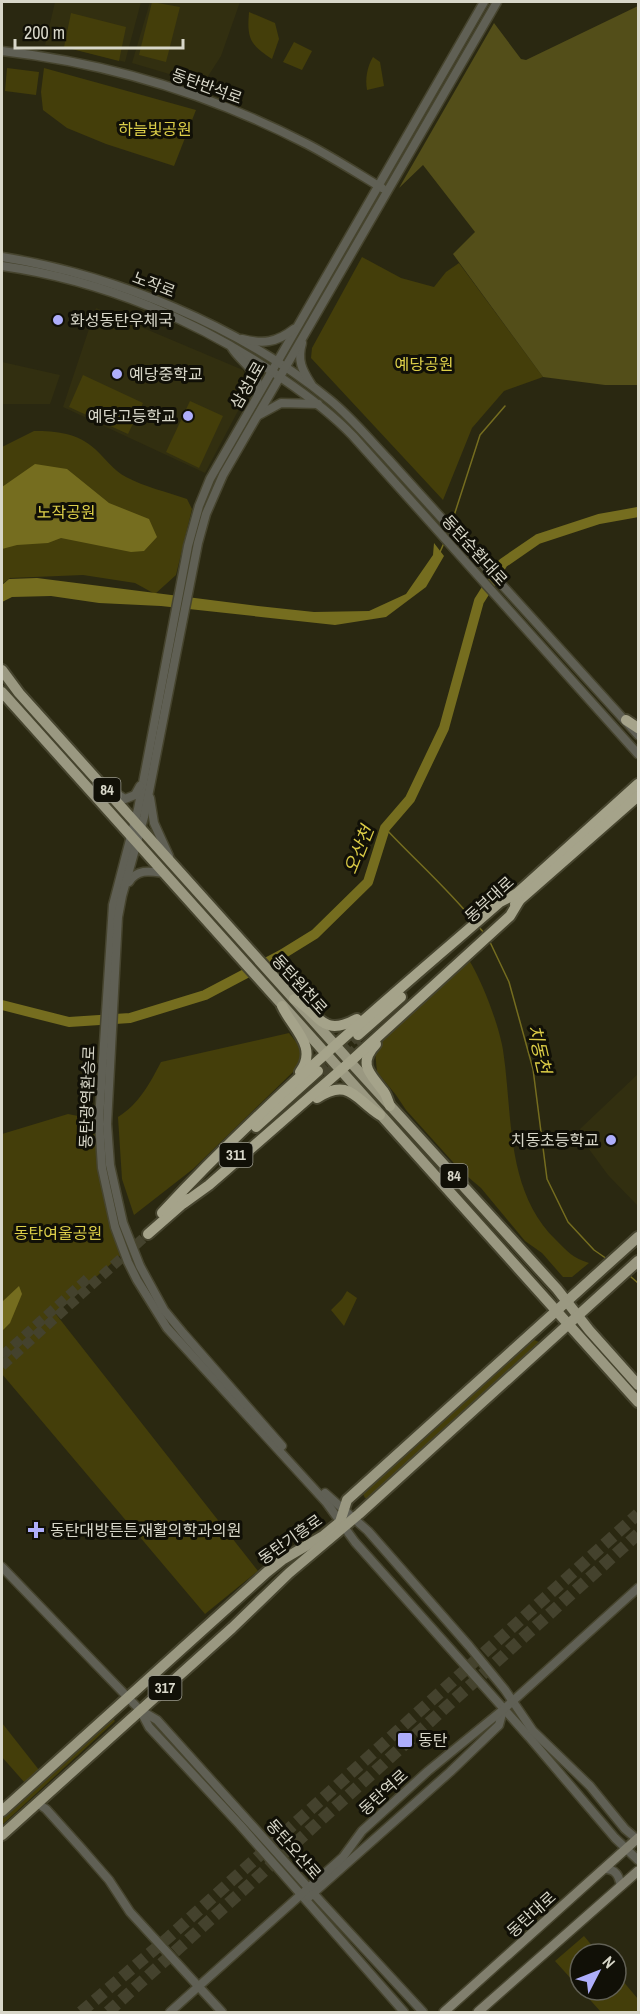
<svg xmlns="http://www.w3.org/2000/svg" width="640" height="2014" font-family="'Archivo Narrow','Noto Sans KR',sans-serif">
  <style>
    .built { fill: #322f10 }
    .green { fill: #443e0a }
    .forest { fill: #534e19 }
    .water { fill: #756d1f }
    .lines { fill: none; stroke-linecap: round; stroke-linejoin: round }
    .stream { stroke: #756d1f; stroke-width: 1.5 }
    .river { stroke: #756d1f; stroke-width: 10 }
    .trunk-tunnel { stroke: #44422d; stroke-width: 10; stroke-dasharray: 10 5; stroke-linecap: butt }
    .motorway-tunnel { stroke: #44422d; stroke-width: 12; stroke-dasharray: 12 6; stroke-linecap: butt }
    .tertiary-casing { stroke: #46442e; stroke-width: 11 }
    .secondary-casing { stroke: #46442e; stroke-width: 12 }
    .primary-casing { stroke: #46442e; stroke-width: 14 }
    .trunk-casing { stroke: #46442e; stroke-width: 14 }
    .tertiary { stroke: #606055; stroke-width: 8 }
    .secondary { stroke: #817f6e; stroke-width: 9 }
    .primary { stroke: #9a9881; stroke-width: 10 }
    .trunk { stroke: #a5a38a; stroke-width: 10 }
    .poi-dot { fill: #aeaefb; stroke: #111007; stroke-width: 2 }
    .labels { text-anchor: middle; stroke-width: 6; stroke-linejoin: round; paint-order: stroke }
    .shield { fill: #111007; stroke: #9c9b8f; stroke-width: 1.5 }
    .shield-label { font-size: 15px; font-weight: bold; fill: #d8d7c9 }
    .street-label { font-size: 16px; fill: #d8d7c9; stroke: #111007 }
    .park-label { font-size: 16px; fill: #ddcf49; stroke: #111007 }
    .poi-label { font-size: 16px; fill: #d8d7c9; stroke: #111007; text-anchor: start }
    .water-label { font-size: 18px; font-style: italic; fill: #dbcc46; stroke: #111007 }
  </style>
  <rect width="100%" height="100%" fill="#2a2811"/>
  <g class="built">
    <polygon points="55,2 141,2 125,62 64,47 45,45"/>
    <polygon points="150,2 240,2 221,56 203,84 132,63"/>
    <polygon points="96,308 243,370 248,384 247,394 205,473 63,407"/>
    <polygon points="2,362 60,375 50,404 2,404"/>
    <polygon points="638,1074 638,1206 608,1175 586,1145 580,1129"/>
  </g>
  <g class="green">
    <polygon points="152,2 180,7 166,62 139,55"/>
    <path d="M249,12l26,11 4,16 -7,20c-23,-15 -25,-21 -23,-47z"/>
    <polygon points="71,13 126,27 119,61 64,47"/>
    <polygon points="294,42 312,51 302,70 283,62"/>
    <path d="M373,57l7,5 4,24 -17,4c-2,-11 0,-23 6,-33z"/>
    <polygon points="7,68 39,72 36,95 5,91"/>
    <polygon points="44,68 196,110 174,166 106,144 67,128 43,110 41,92"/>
    <polygon points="362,257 401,278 434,287 446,272 459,263 543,377 504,391 472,428 443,500 311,358 312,348"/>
    <polygon points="83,375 143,403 128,434 69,407"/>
    <polygon points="190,401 223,416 199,468 166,452"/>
    <path d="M34,431c22,0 44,2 61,18 10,9 18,21 31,28 19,10 41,15 61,22l5,10 -16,66 -21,19 -20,-11 -52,-8 -73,3 -8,6v-137z"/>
    <path d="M469,960c13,21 30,65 34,90 10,65 2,140 53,190 12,12 17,18 33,23l-17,14h-9l-21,-24 -17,-12 -44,-53 -20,-17 -55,-61 -10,-15 -19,-23 -2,-21 14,-18z"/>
    <path d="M289,1033l12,15 -1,12 -6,11 -101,98 -59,46 -12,-36 -4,-62c21,-13 32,-34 43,-55z"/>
    <polygon points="68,1114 93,1119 99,1171 121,1255 55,1313 258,1571 205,1614 2,1374 2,1134"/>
    <polygon points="347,1291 357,1298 344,1326 331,1310 342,1299"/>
    <polygon points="530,1338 539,1342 370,1498 365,1498 363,1494 396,1464 427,1432"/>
    <polygon points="111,1717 115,1721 2,1825 2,1816"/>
    <polygon points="2,1723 39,1770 25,1783 2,1757"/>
    <polygon points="584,1936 599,1954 580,1954 580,1990 616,1990 616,1973 638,1999 638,2012 601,2012 555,1961"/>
  </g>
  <polygon class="forest" points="638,6 638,385 605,385 543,377 453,254 475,232 423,165 399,188 494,23 521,59 526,60"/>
  <g class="water">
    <polygon points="35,464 67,469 109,503 149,519 157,537 144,551 131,552 61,538 48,543 17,545 2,549 2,487"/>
    <polygon points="434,543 444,556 426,587 386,617 335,625 161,606 99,603 51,596 12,597 2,602 2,585 9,579 37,578 258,606 314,612 369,611 406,594 433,555"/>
    <polygon points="19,1286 22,1294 10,1323 2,1331 2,1302"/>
  </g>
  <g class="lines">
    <g class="stream">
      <polyline points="451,525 480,435 505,406"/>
      <polyline points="440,552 444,543"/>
      <path d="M385,828c29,31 61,59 88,92"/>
      <polyline points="478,926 485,934"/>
      <polyline points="489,940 509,982 533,1069 547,1179 568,1222 594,1250 607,1259"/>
      <polyline points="630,1276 638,1283"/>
    </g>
    <polyline class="river" points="2,1005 69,1022 130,1018 205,995 281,955 315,934 368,882 385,828 410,799 444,728 479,601 503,563 538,539 599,519 638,512"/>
    <g class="trunk-tunnel">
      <polyline points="318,1071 358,1035"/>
      <polyline points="325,1076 362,1043"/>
      <polyline points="2,1356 88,1278"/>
      <polyline points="2,1366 148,1234"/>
    </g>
    <g class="motorway-tunnel">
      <polyline points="81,2012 169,1937 638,1514"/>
      <polyline points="108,2012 638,1534"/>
    </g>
    <defs>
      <g id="tertiary">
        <polyline points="484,2 210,479 199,506 188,546 138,809 113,905 99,1120 102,1168 115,1227 128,1262 137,1280 167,1328 326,1502 355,1542 529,1737 615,1838 638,1860"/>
        <path d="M2,51c105,12 210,44 305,93 25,13 50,29 75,44"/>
        <path d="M2,257c113,18 239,70 328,143 21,17 39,39 58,59l250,276"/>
        <path d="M2,266c100,14 198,55 281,113 25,17 49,35 70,57l285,318"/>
        <path d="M242,339c21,5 34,4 52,-10"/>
        <path d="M302,343c-5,17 0,27 9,41"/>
        <path d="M232,348c10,16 30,24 26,46"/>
        <polyline points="259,415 281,403 318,404"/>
        <polyline points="108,788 125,799 135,795 140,786"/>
        <polyline points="150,798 154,823 169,856"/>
        <path d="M129,882c8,-13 20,-11 34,-9"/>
        <polyline points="282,1446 183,1333 164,1310 140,1266 123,1223 110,1165 107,1124 118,917 122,896 144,817 198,543 206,514 223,475 497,2"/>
        <polyline points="325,1493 368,1531 469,1646 505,1690 533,1731 590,1786 625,1829 638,1840"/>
        <polyline points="2,1567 140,1710 157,1720 322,1903 423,2012"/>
        <polyline points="140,1710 149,1727 240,1825 404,2012"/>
        <polyline points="37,1803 46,1809 82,1849 109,1880 130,1912 222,2012"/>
        <path d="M605,1869c11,0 14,7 16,17"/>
        <polyline points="309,1897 450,1772 499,1725 503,1710"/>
        <polyline points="170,2012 343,1857 362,1831 428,1771 504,1709 638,1588"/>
      </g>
      <g id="secondary">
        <polyline points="444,2012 638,1838"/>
        <polyline points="478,2012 638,1871"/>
      </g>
      <g id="primary">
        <polyline points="2,670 19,693 354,1066 557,1289 589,1330 638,1385"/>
        <polyline points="2,692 638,1402"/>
        <polyline points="2,1811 267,1572 282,1560 323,1536 340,1522 347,1500 638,1237"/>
        <polyline points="2,1835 232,1628 289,1573 359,1514 638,1261"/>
      </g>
      <g id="trunk">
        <polyline points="626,720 638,728"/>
        <polyline points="513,897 638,784"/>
        <polyline points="515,904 638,796"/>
        <path d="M294,999c27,15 27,39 63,20"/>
        <path d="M282,1006c10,22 37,41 18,66"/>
        <polyline points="358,1035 401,997"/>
        <path d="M376,1044c-20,21 -4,31 8,48 3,4 4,10 6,14"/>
        <path d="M317,1098c32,-21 38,1 63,17"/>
        <polyline points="256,1127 318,1071"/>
        <polyline points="184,1203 209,1185 350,1062 510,916 519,901"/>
        <path d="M162,1213c104,-113 222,-210 338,-311l18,-9"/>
        <polyline points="148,1234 188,1199"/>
      </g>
    </defs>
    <use href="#tertiary" class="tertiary-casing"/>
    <use href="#secondary" class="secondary-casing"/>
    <use href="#primary" class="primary-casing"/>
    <use href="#trunk" class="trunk-casing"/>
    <use href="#tertiary" class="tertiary"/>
    <use href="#secondary" class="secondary"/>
    <use href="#primary" class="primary"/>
    <use href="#trunk" class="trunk"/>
  </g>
  <g class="poi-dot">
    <circle cx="58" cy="320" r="6"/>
    <circle cx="117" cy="374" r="6"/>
    <circle cx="188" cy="416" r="6"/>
    <circle cx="611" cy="1140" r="6"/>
    <path d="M33 1521h6v6h6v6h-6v6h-6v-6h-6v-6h6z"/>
    <rect x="397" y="1732" width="16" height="16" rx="3"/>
  </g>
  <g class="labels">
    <g class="shield">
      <rect x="93.5" y="778" width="27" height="24" rx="4.5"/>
      <rect x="219.5" y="1143" width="33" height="24" rx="4.5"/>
      <rect x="440.5" y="1164" width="27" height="24" rx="4.5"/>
      <rect x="148.5" y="1676" width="33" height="24" rx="4.5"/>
    </g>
    <g class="shield-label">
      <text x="107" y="795">84</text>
      <text x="236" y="1160">311</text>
      <text x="454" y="1181">84</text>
      <text x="165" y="1693">317</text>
    </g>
    <g class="street-label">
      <text transform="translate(207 86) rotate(20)" y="6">동탄반석로</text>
      <text transform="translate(154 284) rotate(21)" y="6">노작로</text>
      <text transform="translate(247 385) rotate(-60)" y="6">삼성1로</text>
      <text transform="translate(475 550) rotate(48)" y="6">동탄순환대로</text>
      <text transform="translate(489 899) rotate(-42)" y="6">동부대로</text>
      <text transform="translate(300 984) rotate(48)" y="6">동탄원천로</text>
      <text transform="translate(87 1097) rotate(-88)" y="6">동탄광역환승로</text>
      <text transform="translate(290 1539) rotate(-35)" y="6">동탄기흥로</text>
      <text transform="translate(383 1792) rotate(-42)" y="6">동탄역로</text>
      <text transform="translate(294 1849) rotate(49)" y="6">동탄오산로</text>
      <text transform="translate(531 1914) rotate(-42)" y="6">동탄대로</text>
    </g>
    <g class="park-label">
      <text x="155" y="135">하늘빛공원</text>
      <text x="424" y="370">예당공원</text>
      <text x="66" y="518">노작공원</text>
      <text x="58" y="1239">동탄여울공원</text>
    </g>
    <g class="poi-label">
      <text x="70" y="326">화성동탄우체국</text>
      <text x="129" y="380">예당중학교</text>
      <text x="176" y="422" text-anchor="end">예당고등학교</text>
      <text x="599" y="1146" text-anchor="end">치동초등학교</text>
      <text x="50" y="1536">동탄대방튼튼재활의학과의원</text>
      <text x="418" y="1746">동탄</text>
    </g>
    <g class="water-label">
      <text transform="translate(359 850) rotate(-68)" y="6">오산천</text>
      <text transform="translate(539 1049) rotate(77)" y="6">치동천</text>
    </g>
  </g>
  <rect width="640" height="2014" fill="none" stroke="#d8d7c9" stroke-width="6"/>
  <g transform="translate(598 1972) rotate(48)"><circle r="28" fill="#111007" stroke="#616055" stroke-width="1.5"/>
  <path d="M0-4.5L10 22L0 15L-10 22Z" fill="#aeaefb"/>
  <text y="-9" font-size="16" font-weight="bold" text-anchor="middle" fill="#d8d7c9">N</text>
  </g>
  <path d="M15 39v9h168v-9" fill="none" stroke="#d8d7c9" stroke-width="3"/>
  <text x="24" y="39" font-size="18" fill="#d8d7c9" stroke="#111007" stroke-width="4.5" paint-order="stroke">200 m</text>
</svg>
